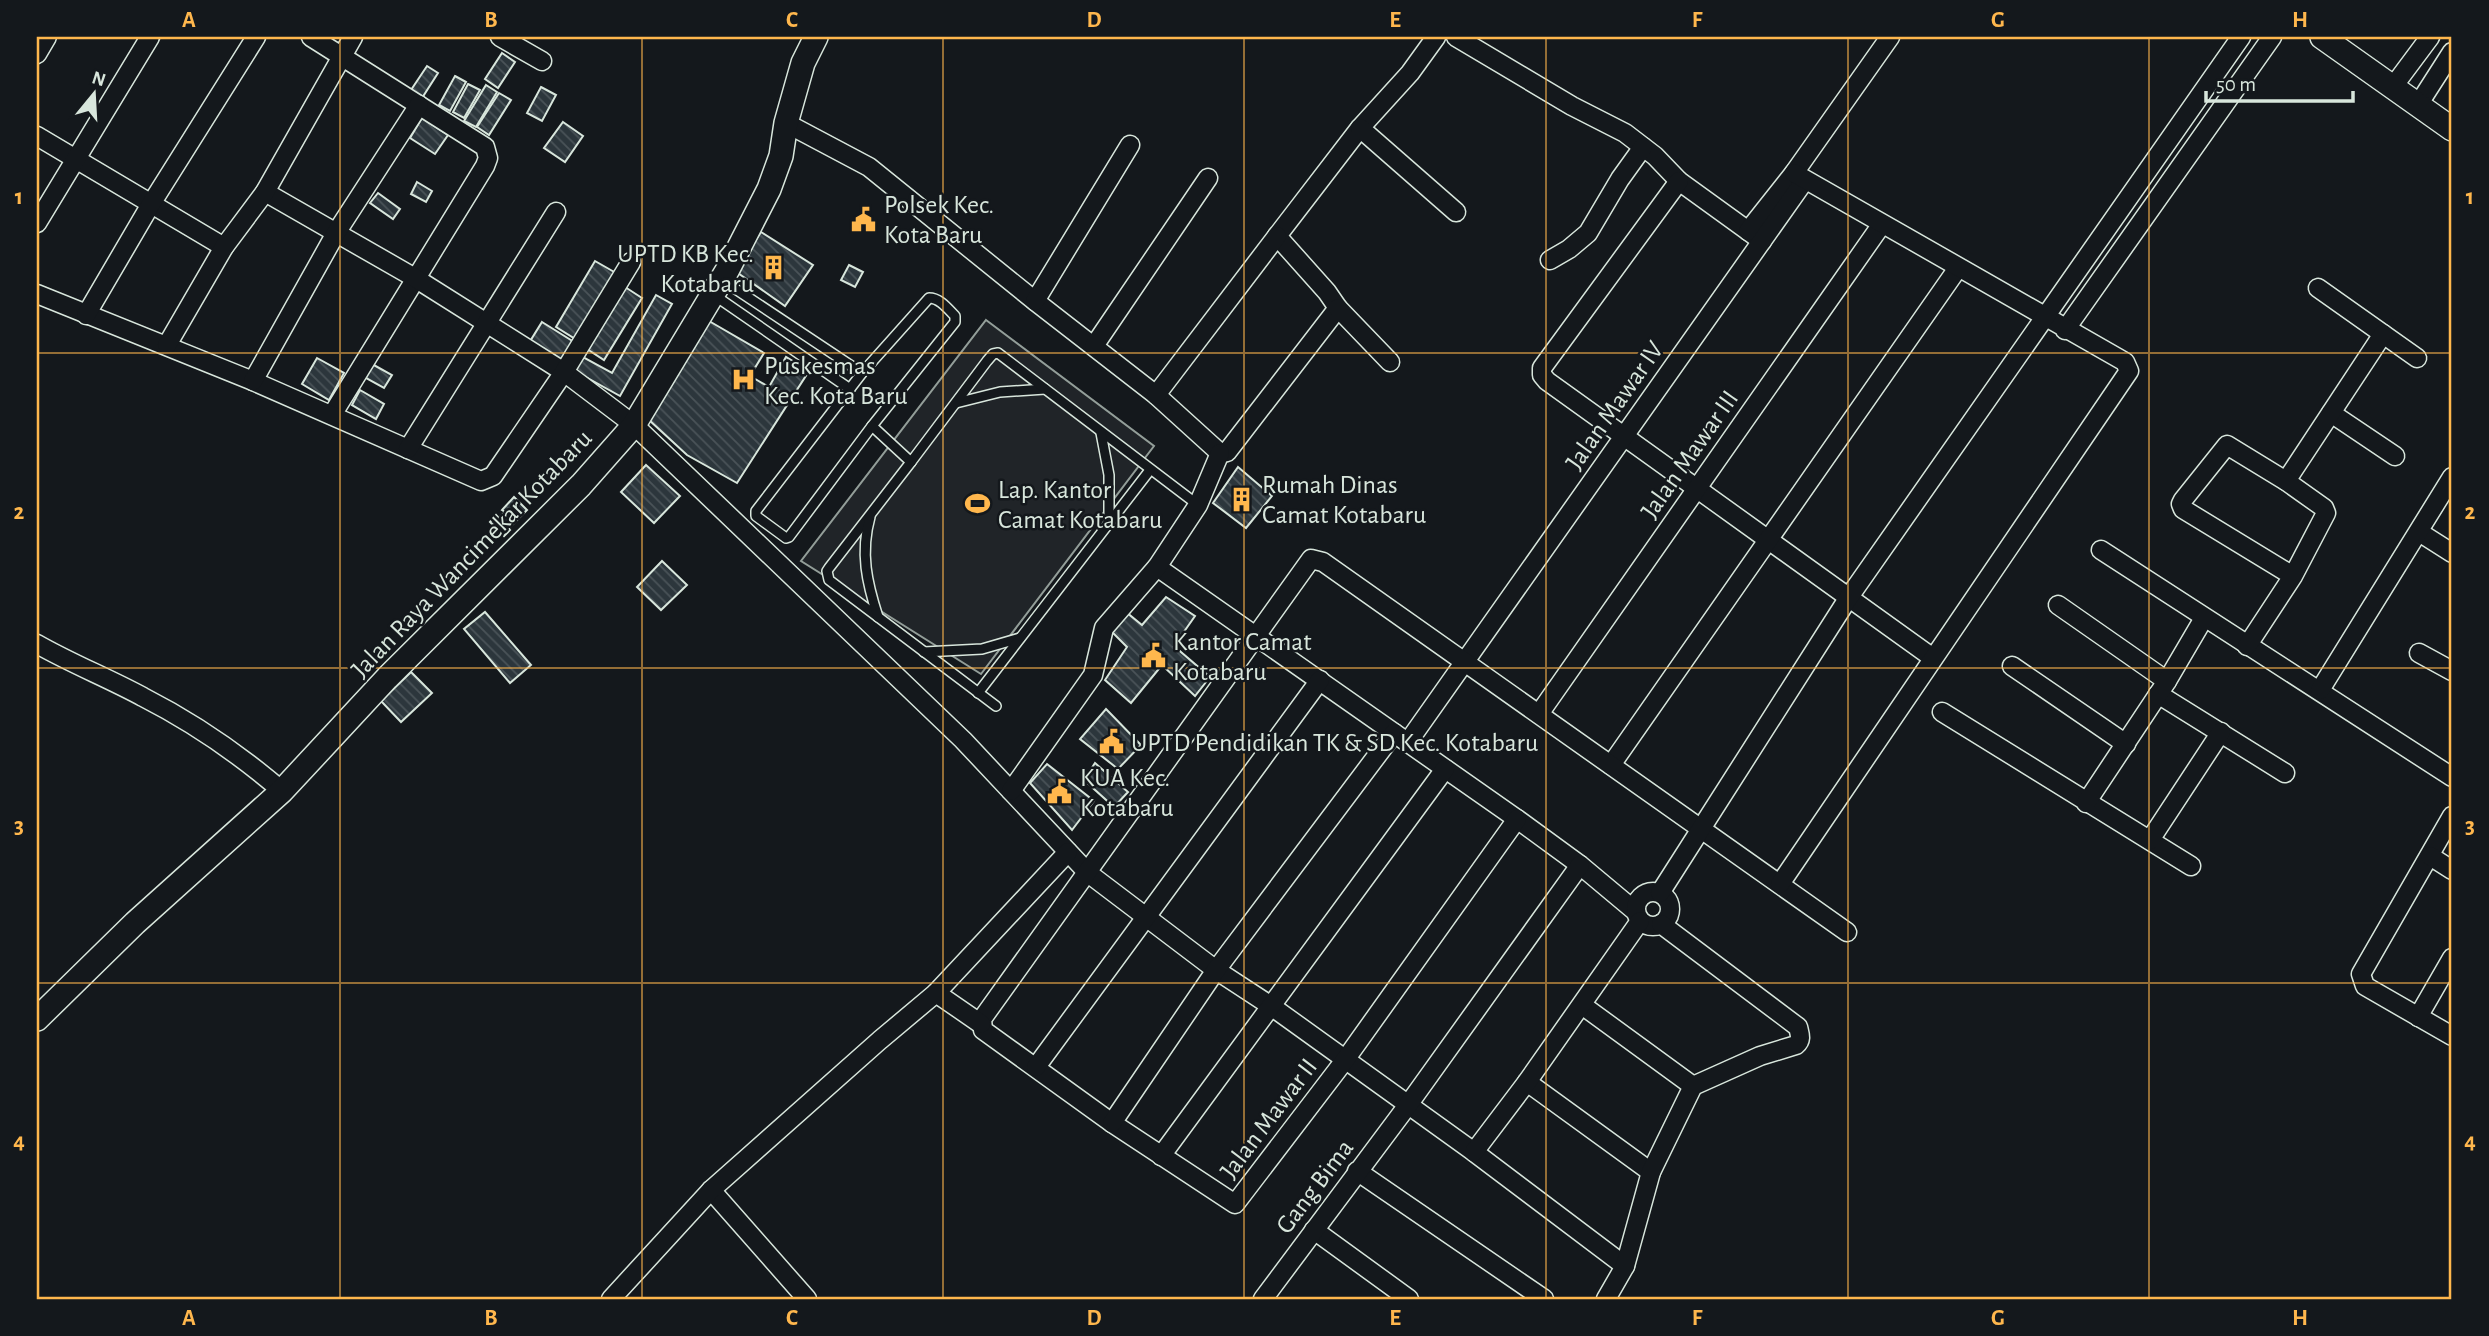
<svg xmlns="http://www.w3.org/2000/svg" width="2489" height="1336" font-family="'Alegreya Sans',sans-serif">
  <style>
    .green { fill: #202428; stroke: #939e99; stroke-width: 2 }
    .building { fill: url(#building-back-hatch); stroke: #d8e6dc; stroke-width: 2 }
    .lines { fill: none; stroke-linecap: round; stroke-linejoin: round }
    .service-casing { stroke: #d8e6dc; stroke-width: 12 }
    .minor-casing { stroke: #d8e6dc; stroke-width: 21 }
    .tertiary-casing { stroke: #d8e6dc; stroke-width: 26 }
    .service { stroke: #14181c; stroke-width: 9 }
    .minor { stroke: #14181c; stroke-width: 18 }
    .tertiary { stroke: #14181c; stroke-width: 23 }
    .grid { fill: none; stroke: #ffb74d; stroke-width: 2; stroke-opacity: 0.55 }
    .labels { text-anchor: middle; stroke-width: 5; stroke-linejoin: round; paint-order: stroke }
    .poi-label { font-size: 26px; fill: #d8e6dc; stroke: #14181c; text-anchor: start }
    .street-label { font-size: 26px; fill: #d8e6dc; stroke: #14181c }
    .neatline { fill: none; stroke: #ffb74d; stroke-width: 2.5 }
    .grid-label { font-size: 23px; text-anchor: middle; font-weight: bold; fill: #ffb74d }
  </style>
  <defs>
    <pattern id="building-back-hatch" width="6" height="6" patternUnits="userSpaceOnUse" patternTransform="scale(1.75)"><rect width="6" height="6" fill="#2c363c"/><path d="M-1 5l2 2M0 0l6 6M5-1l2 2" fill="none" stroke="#4a5358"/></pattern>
  </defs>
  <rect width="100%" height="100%" fill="#14181c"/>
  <polygon class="green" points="986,320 1154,446 981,674 801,561"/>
  <g class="building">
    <polygon points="502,53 515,62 498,88 485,79"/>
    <polygon points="427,66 438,73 422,98 411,90"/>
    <polygon points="455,76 466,82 450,111 439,105"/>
    <polygon points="468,84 480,90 464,118 453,112"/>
    <polygon points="486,85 497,92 476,127 464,121"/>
    <polygon points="541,87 556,95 542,121 527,113"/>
    <polygon points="499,93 511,100 489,135 477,127"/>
    <polygon points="422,118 448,135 435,154 410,138"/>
    <polygon points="563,122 583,136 565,162 544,148"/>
    <polygon points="417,182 432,191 426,202 411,194"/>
    <polygon points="378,193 400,209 393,219 370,203"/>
    <polygon points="761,232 813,265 785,306 735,271"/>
    <polygon points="595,261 616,273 577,340 556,327"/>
    <polygon points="849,265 863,272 855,287 841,280"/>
    <polygon points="625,287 642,298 604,360 587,349"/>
    <polygon points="656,295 672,304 620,396 575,371 583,357 612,373"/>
    <polygon points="709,321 764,353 750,376 769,387 786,357 809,371 737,483 687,455 648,419"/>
    <polygon points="542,322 574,342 562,362 529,343"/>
    <polygon points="317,358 344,373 329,400 302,384"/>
    <polygon points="372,364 392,375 384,388 364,377"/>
    <polygon points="360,390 384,404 376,419 352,405"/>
    <polygon points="646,465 680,496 654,523 621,492"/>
    <polygon points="1238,467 1272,496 1246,528 1213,503"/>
    <polygon points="514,497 527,510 509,528 499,518 505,512 502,510"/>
    <polygon points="496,515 510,530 504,536 490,522"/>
    <polygon points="662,561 687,585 661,610 637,587"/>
    <polygon points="1166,597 1195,616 1174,646 1210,677 1195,696 1162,665 1131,703 1105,680 1127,647 1111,631 1126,612 1142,625"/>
    <polygon points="485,612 531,665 510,683 464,629"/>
    <polygon points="411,672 432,693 401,722 381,701"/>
    <polygon points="1106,709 1141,745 1118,769 1080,739"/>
    <polygon points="1095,763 1128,792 1114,807 1084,780"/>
    <polygon points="1047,764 1094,801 1072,830 1030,783"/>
  </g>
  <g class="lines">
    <defs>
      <g id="service">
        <polyline points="722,280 862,373"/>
        <polyline points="714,295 850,389"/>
        <path d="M929,298c11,0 19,11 26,18v6l-83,104 -83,111 -3,1 -30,-22v-5l106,-138z"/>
        <polyline points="956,403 1000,392 1045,389"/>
        <polyline points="872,426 911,462 987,361 993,354 998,353 1198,505"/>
        <polyline points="1101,433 1109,475 1109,524"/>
        <polyline points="911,462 829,568 827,571 829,580 996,706"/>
        <path d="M870,517c-10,36 -3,66 8,100"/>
        <polyline points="924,652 982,649 1020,638"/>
        <polyline points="978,693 1150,470"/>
      </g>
      <g id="minor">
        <polyline points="311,37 485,147 488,158 485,166 332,415"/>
        <polyline points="500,37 542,61"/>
        <polyline points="1456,37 1572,106 1625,133 1655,156 1679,181 1762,241"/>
        <polyline points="37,54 47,37"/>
        <polyline points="2392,88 2430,37"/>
        <polyline points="2418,105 2452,52"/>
        <polyline points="786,123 869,167 1035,301 1156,395 1220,453 1227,452 1338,308 1327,292 1277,236 1360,128 1410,73 1436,37"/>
        <polyline points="1360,128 1456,212"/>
        <polyline points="37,136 224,247"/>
        <polyline points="1679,181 1542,368 1542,375 1547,381 1933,658"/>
        <polyline points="265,192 415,278 564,372 634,425 963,740 1088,873 1216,970 1271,1006 1474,1152 1625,1266"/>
        <polyline points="37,223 150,37"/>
        <polyline points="1748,231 1794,173 1890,37"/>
        <polyline points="1550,260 1569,249 1588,233 1620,179 1643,147"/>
        <polyline points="2318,288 2417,358"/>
        <polyline points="37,294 253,381 481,481 493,476 564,372 631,262"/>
        <polyline points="1035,301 1130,145"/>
        <polyline points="1338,308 1390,362"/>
        <polyline points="86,315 151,204 256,37"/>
        <polyline points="2065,330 2272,37"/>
        <polyline points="167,345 224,247 265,192 353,37"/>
        <polyline points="1094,346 1208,178"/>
        <polyline points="253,381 336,233 419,105"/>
        <polyline points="1156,395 1277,236"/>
        <polyline points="2331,413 2395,456"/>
        <polyline points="408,449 556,212"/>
        <polyline points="2286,481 2383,334"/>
        <polyline points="2419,532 2452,553"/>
        <polyline points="2101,550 2452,777"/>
        <polyline points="1157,567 1517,819 1580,865 1635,911"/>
        <polyline points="2058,605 2167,681"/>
        <path d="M37,644c35,20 71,34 106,53 51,26 96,57 139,94"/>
        <polyline points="2247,646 2293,576 2326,513 2324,508 2286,481 2227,445 2183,500 2181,504 2183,509 2293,576"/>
        <polyline points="2419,653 2452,671"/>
        <polyline points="2012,666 2126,744"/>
        <polyline points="2320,690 2452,477"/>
        <polyline points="2158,694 2285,773"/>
        <polyline points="1942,712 2191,866"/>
        <polyline points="1539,714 1882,224"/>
        <polyline points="1408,742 1805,180"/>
        <polyline points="1611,765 1958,268"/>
        <polyline points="1011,791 1093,675 1104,628 1157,567 1198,505 1220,453"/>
        <polyline points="2086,803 2167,681 2204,618"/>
        <polyline points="2452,816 2361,974 2365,986 2452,1036"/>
        <polyline points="1517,819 1345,1060 1235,1204 1112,1123 983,1030 982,1019 1311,559 1323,562 1847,932"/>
        <polyline points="2150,840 2221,732"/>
        <polyline points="2430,856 2452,870"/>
        <polyline points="1780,884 2129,371 2125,362 1794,173"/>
        <circle cx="1653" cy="909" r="17"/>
        <polyline points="1660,893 1849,597 2241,37"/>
        <polyline points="936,993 1068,852"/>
        <polyline points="1582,1005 1693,1086"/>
        <polyline points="2418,1017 2452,958"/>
        <polyline points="1036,1067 1320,680"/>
        <polyline points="1527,1082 1651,1172"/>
        <polyline points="1112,1123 1216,970 1394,733"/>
        <polyline points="1474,1152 1527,1082 1640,921"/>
        <polyline points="1161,1156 1445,769"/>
        <polyline points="1357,1171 1544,1299"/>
        <polyline points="711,1190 807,1299"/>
        <polyline points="1314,1230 1409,1299"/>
        <polyline points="611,1299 711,1190 880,1040 936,993 981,1024"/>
        <polyline points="1263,1299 1408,1105 1580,865"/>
        <path d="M1606,1299l19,-33 26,-94 42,-86 67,-30 36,-11c6,-5 4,-10 2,-18l-137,-103"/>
      </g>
      <g id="tertiary">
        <polyline points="2322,37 2452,129"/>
        <polyline points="37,1019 135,923 282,791 387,678 581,485 634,425 728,269 769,189 781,156 786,123 803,63 816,37"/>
      </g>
    </defs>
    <use href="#service" class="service-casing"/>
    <use href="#minor" class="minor-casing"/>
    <use href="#tertiary" class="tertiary-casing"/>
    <use href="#service" class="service"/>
    <use href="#minor" class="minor"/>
    <use href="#tertiary" class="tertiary"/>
  </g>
  <path class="grid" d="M340,37v1262M642,37v1262M943,37v1262M1244,37v1262M1546,37v1262M1848,37v1262M2149,37v1262M37,353h2415M37,668h2415M37,983h2415"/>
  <defs>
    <symbol id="civic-bare" viewBox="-9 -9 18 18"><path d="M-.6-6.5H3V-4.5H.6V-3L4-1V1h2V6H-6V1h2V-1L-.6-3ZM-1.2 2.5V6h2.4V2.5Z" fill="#ffb74d" stroke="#14181c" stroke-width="2.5" paint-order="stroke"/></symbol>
    <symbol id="building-bare" viewBox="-9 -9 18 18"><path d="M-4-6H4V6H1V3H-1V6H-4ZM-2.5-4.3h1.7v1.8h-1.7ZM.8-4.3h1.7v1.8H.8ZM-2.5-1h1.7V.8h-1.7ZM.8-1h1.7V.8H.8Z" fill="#ffb74d" stroke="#14181c" stroke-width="2.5" paint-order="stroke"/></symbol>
    <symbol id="hospital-bare" viewBox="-9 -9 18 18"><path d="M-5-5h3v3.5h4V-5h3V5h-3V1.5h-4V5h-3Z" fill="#ffb74d" stroke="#14181c" stroke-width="2.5" paint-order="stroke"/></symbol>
    <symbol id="stadium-bare" viewBox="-9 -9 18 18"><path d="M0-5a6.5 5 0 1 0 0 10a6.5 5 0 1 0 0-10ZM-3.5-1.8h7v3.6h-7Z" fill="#ffb74d" stroke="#14181c" stroke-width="2.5" paint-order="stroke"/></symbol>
  </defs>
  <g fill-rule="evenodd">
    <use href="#civic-bare" x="846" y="202" width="35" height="35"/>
    <use href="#building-bare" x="756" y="250" width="35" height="35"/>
    <use href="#hospital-bare" x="726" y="362" width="35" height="35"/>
    <use href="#building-bare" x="1224" y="482" width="35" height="35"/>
    <use href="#stadium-bare" x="960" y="486" width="35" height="35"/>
    <use href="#civic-bare" x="1136" y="638" width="35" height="35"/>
    <use href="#civic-bare" x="1094" y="724" width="35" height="35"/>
    <use href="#civic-bare" x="1042" y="774" width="35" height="35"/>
  </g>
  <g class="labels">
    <g class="poi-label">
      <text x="884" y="213">Polsek Kec.<tspan x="884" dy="30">Kota Baru</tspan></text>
      <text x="754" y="262" text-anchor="end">UPTD KB Kec.<tspan x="754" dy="30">Kotabaru</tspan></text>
      <text x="764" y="374">Puskesmas<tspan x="764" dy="30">Kec. Kota Baru</tspan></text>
      <text x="1262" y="493">Rumah Dinas<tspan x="1262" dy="30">Camat Kotabaru</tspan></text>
      <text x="998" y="498">Lap. Kantor<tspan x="998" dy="30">Camat Kotabaru</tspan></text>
      <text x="1173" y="650">Kantor Camat<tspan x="1173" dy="30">Kotabaru</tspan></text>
      <text x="1131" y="751">UPTD Pendidikan TK &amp; SD Kec. Kotabaru</text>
      <text x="1080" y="786">KUA Kec.<tspan x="1080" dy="30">Kotabaru</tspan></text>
    </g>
    <g class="street-label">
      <text transform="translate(1614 405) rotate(-55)" y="9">Jalan Mawar IV</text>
      <text transform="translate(1689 454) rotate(-55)" y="9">Jalan Mawar III</text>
      <text transform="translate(471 553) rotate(-46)" y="9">Jalan Raya Wancimekar Kotabaru</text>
      <text transform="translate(1268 1118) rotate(-53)" y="9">Jalan Mawar II</text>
      <text transform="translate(1314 1186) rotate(-53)" y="9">Gang Bima</text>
    </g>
  </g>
  <rect width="2489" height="1336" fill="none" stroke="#14181c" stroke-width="77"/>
  <g transform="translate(94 94) rotate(18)" stroke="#14181c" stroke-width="5" paint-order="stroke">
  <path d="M0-5L12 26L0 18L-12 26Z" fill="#d8e6dc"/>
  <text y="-10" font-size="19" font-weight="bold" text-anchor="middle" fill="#d8e6dc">N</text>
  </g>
  <path d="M2206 91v10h147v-10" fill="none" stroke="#d8e6dc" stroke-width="3.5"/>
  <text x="2216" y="91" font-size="21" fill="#d8e6dc" stroke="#14181c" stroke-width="5" paint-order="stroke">50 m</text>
  <rect x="38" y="38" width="2412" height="1260" class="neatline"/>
  <g class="grid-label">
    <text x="189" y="27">A</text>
    <text x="491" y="27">B</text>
    <text x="792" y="27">C</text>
    <text x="1094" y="27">D</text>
    <text x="1395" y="27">E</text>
    <text x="1697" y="27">F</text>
    <text x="1998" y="27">G</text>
    <text x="2300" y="27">H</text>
    <text x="19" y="204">1</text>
    <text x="2470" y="204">1</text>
    <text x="19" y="519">2</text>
    <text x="2470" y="519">2</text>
    <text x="19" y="833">3</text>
    <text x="2470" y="833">3</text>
    <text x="19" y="1148">4</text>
    <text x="2470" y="1148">4</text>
    <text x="189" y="1325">A</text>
    <text x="491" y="1325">B</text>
    <text x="792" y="1325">C</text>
    <text x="1094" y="1325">D</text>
    <text x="1395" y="1325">E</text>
    <text x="1697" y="1325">F</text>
    <text x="1998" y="1325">G</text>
    <text x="2300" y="1325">H</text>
  </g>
</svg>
